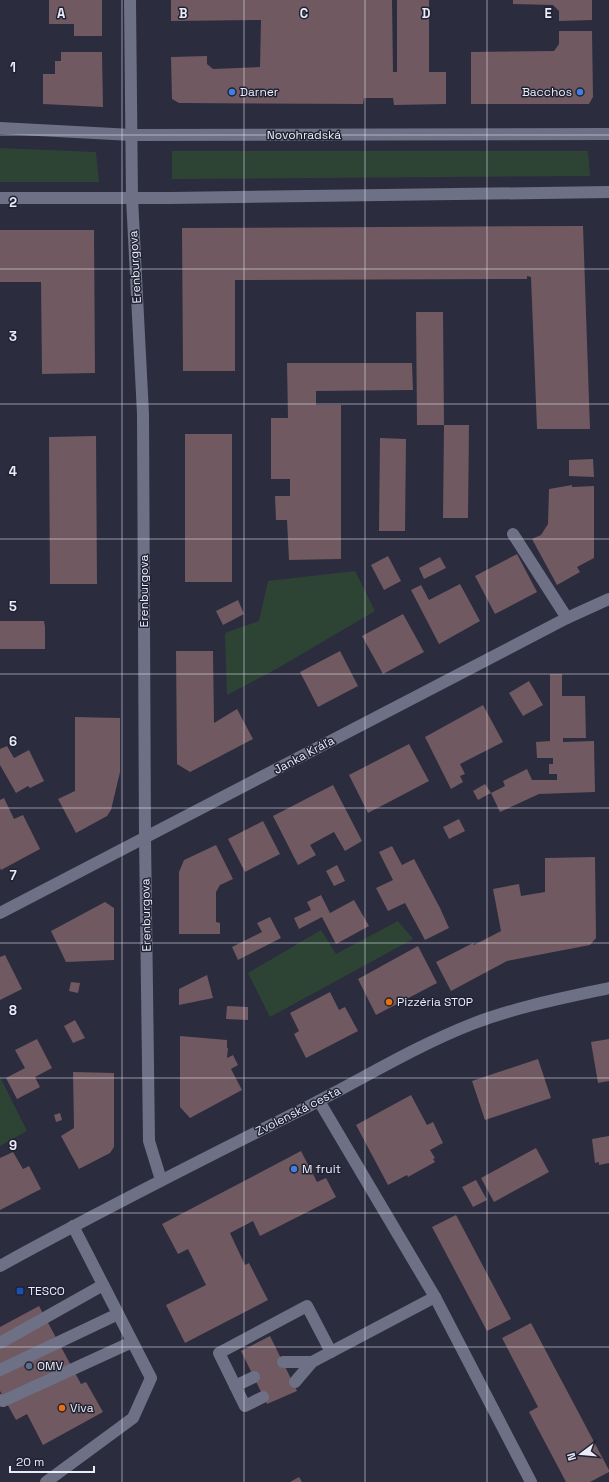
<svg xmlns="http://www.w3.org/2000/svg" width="609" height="1482" font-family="'Space Grotesk',sans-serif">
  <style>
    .green { fill: #2d4435 }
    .building { fill: #705960 }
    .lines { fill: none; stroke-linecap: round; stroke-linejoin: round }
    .minor { stroke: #6e7085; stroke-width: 12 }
    .grid { fill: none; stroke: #ebecf8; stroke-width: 1; stroke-opacity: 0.55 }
    .shop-dot { fill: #3f7fe0; stroke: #212334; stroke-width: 1.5 }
    .food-dot { fill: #e8710a; stroke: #212334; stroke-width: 1.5 }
    .transit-dot { fill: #1a4fb4; stroke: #212334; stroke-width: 1.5 }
    .service-dot { fill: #5c6f8a; stroke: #212334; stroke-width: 1.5 }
    .labels { text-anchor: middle; stroke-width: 3; stroke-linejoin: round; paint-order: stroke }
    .poi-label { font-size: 12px; fill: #ebecf8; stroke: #212334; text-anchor: start }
    .street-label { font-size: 12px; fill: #ebecf8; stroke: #212334 }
    .grid-label { font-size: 13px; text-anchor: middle; font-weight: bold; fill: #ebecf8; stroke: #212334; stroke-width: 3; stroke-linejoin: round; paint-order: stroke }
  </style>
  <rect width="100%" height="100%" fill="#2b2c3e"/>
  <g class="green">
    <polygon points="0,148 96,152 99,182 0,182"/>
    <polygon points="172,151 588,151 590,176 172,179"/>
    <polygon points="355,571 375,611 278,668 227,695 225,633 259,621 268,581"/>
    <polygon points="398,921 413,939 270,1017 248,973 321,930 336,954"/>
    <polygon points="0,1077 27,1131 0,1146"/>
  </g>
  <g class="building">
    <polygon points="49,0 102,0 102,36 74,36 74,24 49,24"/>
    <polygon points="171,0 392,0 393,72 397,72 397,0 429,0 429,72 446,72 446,104 394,105 393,98 364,98 363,104 179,103 172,99 171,57 207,56 207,64 213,69 260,67 261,20 171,21"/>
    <polygon points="513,0 592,0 592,20 559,21 559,11 553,5 513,4"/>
    <polygon points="559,31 592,31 593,97 589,104 471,104 471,52 554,51 559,44"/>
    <polygon points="61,52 102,52 103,107 43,104 43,74 55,74 55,61 61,61"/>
    <polygon points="583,226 590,429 537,429 531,277 527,276 527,279 235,280 235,371 183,371 182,228"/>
    <polygon points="0,230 94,230 95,373 42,374 41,282 0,282"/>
    <polygon points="416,312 443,312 444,425 417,425"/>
    <polygon points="287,363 412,363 413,390 316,391 316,405 341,405 341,559 289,560 287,520 276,520 275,496 290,496 290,479 271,479 271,418 288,418"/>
    <polygon points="444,425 469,425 468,518 443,518"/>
    <rect x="185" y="434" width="47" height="148"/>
    <polygon points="96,436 97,584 50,584 49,437"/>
    <polygon points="380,438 406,439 405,531 379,531"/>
    <polygon points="593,459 594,477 569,476 569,460"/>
    <polygon points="572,485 572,487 594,486 594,558 577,567 580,572 557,585 532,539 541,535 548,524 549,489"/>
    <polygon points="517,554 537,592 495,614 475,576"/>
    <polygon points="388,556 401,581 384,590 371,565"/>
    <polygon points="440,557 446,568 424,579 419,568"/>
    <polygon points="460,584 480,621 439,644 411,590 421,585 429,600"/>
    <polygon points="238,600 244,614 223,625 216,611"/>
    <polygon points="403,614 424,652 383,674 362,636"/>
    <polygon points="0,621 44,621 45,627 45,649 0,649"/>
    <polygon points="176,651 213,651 214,723 237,709 253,739 190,772 177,764"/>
    <polygon points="340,651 358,686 318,707 300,672"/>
    <polygon points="550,674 562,674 562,696 585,696 586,738 563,738 563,742 594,741 595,792 539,794 500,812 491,793 505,786 503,781 527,769 532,780 557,780 557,774 549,774 549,764 553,764 553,758 537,758 536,742 550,741"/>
    <polygon points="529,681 543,705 523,716 509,693"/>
    <polygon points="483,705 503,742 460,764 465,774 460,776 463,782 451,789 425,737"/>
    <polygon points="75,717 120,718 120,772 111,810 107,816 76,833 58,799 75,791"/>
    <polygon points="409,744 429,781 368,813 349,775"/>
    <polygon points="7,746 14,758 29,750 44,781 30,788 28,786 16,793 0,765 0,749"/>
    <polygon points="485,784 491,793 478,800 473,791"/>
    <polygon points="333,785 362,841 345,851 334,832 310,845 316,855 298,865 273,816"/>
    <polygon points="4,798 14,819 23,815 40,849 1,870 0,868 0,800"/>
    <polygon points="459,819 465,831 449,839 443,827"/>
    <polygon points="263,821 280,854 245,872 228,839"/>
    <polygon points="216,845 233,879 220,885 216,892 216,922 220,923 220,934 179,934 179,872 184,860"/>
    <polygon points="392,846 402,865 414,859 440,908 449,928 425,940 405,903 388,911 376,888 393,880 379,852"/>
    <polygon points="595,857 596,938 590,945 507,961 451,991 436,962 473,943 474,945 501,931 493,889 519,884 521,896 545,892 545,858"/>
    <polygon points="337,865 345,881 334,886 326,871"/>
    <polygon points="321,895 330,913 354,900 369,926 336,944 322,917 299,929 294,918 311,910 307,902"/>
    <polygon points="105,902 114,908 114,960 66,962 51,931"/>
    <polygon points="270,917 281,938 238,960 232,947 262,932 257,923"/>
    <polygon points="418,946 437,983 376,1015 358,979"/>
    <polygon points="5,955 22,989 0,1000 0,957"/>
    <polygon points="207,975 213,998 179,1005 179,989"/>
    <polygon points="71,982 80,983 78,993 69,991"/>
    <polygon points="330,992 339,1010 345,1007 358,1031 306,1058 294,1034 299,1031 290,1013"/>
    <polygon points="227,1006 248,1007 248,1020 226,1019"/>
    <polygon points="75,1020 85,1038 73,1043 64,1026"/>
    <polygon points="180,1036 227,1040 227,1048 228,1048 227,1058 233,1055 238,1065 231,1069 242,1090 190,1118 180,1107"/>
    <polygon points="37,1039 52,1068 35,1077 40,1087 17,1099 6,1078 25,1068 15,1050"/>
    <polygon points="609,1039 609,1081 598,1083 591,1042"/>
    <polygon points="538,1059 551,1098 485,1120 472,1081"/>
    <polygon points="73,1072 114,1073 114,1147 110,1153 79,1169 61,1136 74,1128"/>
    <polygon points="411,1095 427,1125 433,1122 443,1143 430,1150 435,1158 433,1159 435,1162 408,1177 407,1175 388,1185 356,1125"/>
    <polygon points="60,1113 62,1120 56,1122 54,1115"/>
    <polygon points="609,1136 609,1163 599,1165 599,1162 595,1163 592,1139"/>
    <polygon points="536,1148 549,1172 494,1202 481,1178"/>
    <polygon points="301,1151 317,1182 326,1178 336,1197 327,1202 260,1236 253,1221 230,1233 245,1265 249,1263 268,1300 185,1343 166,1305 206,1285 188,1249 178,1254 162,1224"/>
    <polygon points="13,1152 23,1169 29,1166 41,1189 0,1210 0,1158"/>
    <polygon points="476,1180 487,1200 473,1207 462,1187"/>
    <polygon points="456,1215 511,1319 487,1331 432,1227"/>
    <polygon points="39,1306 81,1384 86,1382 103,1412 43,1445 27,1414 16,1420 0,1391 0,1327"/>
    <polygon points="531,1323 609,1470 609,1472 590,1482 566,1482 529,1412 538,1407 502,1338"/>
    <polygon points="270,1336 297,1391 267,1404 241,1351"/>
    <polygon points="299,1477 302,1482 290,1482"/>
  </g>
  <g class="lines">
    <g class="minor">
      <polyline points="130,0 132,198 143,414 145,837 149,1141 161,1180"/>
      <polyline points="0,128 132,135 609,134"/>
      <polyline points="0,198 170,198 609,192"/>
      <polyline points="513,534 567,618"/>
      <polyline points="0,913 567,618 609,599"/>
      <polyline points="319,1101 435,1297 531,1482"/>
      <path d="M0,1266c98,-54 197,-104 297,-154 59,-29 114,-64 175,-88 44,-17 91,-26 137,-36"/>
      <polyline points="0,1343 103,1285"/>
      <polyline points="283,1362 312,1362"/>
      <polyline points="0,1370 118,1314"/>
      <polyline points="295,1382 312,1362 435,1297"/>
      <polyline points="235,1386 254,1377"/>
      <polyline points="263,1397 245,1406 219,1353 307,1306 331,1352"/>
      <polyline points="0,1400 3,1401 132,1342"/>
      <polyline points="46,1482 133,1418 151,1378 73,1226"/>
    </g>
  </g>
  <path class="grid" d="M122,0v1482M244,0v1482M365,0v1482M487,0v1482M0,135h609M0,269h609M0,404h609M0,539h609M0,674h609M0,808h609M0,943h609M0,1078h609M0,1213h609M0,1347h609"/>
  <g class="shop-dot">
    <circle cx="232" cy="92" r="4"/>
    <circle cx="580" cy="92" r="4"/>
    <circle cx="294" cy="1169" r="4"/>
  </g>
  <g class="food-dot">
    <circle cx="389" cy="1002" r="4"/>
    <circle cx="62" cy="1408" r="4"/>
  </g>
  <rect class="transit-dot" x="16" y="1287" width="8" height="8" rx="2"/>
  <circle class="service-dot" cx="29" cy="1366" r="4"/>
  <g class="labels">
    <g class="poi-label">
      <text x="240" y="96">Darner</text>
      <text x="572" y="96" text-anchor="end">Bacchos</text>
      <text x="397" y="1006">Pizzéria STOP</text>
      <text x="302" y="1173">M fruit</text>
      <text x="28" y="1295">TESCO</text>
      <text x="37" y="1370">OMV</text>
      <text x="70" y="1412">Viva</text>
    </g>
    <g class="street-label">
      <text x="304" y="139">Novohradská</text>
      <text transform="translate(135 267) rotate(-93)" y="4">Erenburgova</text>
      <text transform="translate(144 591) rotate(-90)" y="4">Erenburgova</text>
      <text transform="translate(304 755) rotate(-28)" y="4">Janka Kráľa</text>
      <text transform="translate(146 915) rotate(-91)" y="4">Erenburgova</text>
      <text transform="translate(298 1111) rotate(-27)" y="4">Zvolenská cesta</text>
    </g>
  </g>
  <g class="grid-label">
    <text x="61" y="18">A</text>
    <text x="183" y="18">B</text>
    <text x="304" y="18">C</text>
    <text x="426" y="18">D</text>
    <text x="548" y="18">E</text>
    <text x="13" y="72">1</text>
    <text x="13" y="207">2</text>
    <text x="13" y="341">3</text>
    <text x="13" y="476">4</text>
    <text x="13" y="611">5</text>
    <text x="13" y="746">6</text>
    <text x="13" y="880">7</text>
    <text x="13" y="1015">8</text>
    <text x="13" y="1150">9</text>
  </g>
  <g transform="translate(581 1454) rotate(254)" stroke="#212334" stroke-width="3" paint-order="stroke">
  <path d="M0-3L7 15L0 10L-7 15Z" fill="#ebecf8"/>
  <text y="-6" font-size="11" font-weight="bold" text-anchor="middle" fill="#ebecf8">N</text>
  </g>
  <path d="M10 1466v6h84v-6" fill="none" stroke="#ebecf8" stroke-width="2"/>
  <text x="16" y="1466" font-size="12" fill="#ebecf8" stroke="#212334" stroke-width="3" paint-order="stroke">20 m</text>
</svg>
